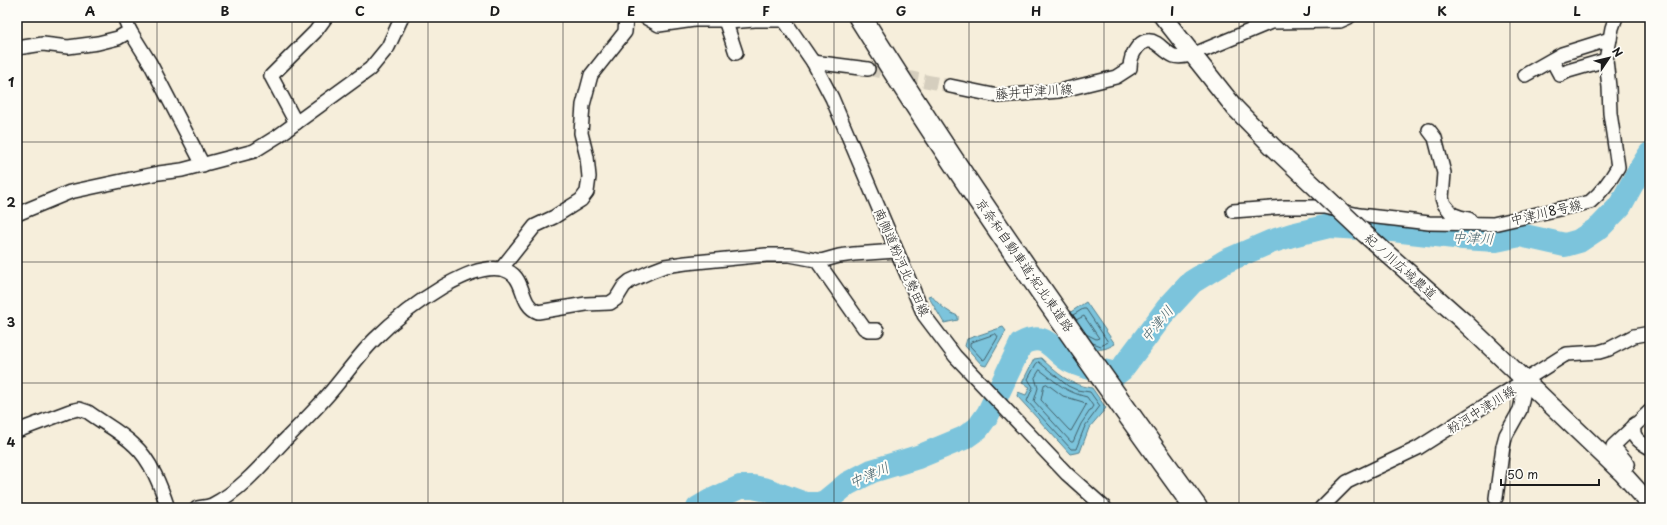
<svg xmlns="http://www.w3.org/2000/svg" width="1667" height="525" font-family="'Playpen Sans','Klee One',sans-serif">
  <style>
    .water { fill: #7bc4dc; stroke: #55818f }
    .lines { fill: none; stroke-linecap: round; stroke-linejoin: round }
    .shore { stroke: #425f69; stroke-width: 1 }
    .river { stroke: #7bc4dc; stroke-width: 24 }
    .minor-tunnel { stroke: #d5cebe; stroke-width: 13; stroke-dasharray: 13 6; stroke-linecap: butt }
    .minor-casing { stroke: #1c1c1c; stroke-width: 16 }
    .tertiary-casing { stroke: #1c1c1c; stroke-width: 20 }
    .motorway-casing { stroke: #1c1c1c; stroke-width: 25 }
    .minor { stroke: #fdfcf7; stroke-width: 13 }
    .tertiary { stroke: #fdfcf7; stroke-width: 17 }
    .motorway { stroke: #fdfcf7; stroke-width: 22 }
    .tertiary-bridge-casing { stroke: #1c1c1c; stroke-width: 20; stroke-linecap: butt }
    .tertiary-bridge { stroke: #fdfcf7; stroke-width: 17 }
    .grid { fill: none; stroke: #1c1c1c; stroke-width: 1; stroke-opacity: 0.55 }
    .labels { text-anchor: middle; stroke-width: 4; stroke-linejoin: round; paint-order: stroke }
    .street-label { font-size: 13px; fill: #1c1c1c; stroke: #fdfcf7 }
    .water-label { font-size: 14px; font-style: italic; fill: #425f69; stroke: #fdfcf7 }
    .neatline { fill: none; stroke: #1c1c1c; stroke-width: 1.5 }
    .grid-label { font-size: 13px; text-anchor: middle; font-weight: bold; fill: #1c1c1c }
  </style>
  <rect width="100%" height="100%" fill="#f6eedb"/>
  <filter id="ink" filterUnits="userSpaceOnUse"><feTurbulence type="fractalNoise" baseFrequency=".025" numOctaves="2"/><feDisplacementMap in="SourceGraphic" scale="8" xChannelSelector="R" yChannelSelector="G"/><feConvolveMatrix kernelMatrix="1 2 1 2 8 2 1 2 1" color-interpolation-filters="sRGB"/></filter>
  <g filter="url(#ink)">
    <g class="water">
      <path d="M931,295c7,9 16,17 27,21v4l-14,3 -16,-27z"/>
      <path d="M1086,302l29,42c-8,4 -12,7 -21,4l-43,-23z"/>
      <polygon points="1003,327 1006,331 986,366 982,365 965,346 967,339"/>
      <path d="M1041,358c17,16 27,26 51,30l14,20 -17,20 -9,24 -10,2 -53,-58 1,-4 8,3 4,-8 -8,-4 12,-24z"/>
    </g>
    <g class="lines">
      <g class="shore">
        <polyline points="1073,315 1083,309 1086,309 1108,342 1101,346 1093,343"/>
        <polyline points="1076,320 1084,316 1099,338 1096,339 1086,334"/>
        <polygon points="996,334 998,337 985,359 983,360 970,346 970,343"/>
        <polygon points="1039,362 1068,386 1077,390 1090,392 1100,406 1085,426 1076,449 1071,449 1027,401 1033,387 1028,379 1036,364"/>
        <path d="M1040,370c18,13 23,21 47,27l6,9 -12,18 -8,18h-2l-37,-41 4,-13 -3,-10z"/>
        <polygon points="1047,384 1063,396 1083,402 1086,405 1071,431 1069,430 1041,400 1044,385"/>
      </g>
      <path class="river" d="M698,508l12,-7 30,-14h13l14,3 38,14h14l6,-2 22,-18 25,-13 46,-14 46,-19 14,-10 10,-14 33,-70c25,-14 31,6 49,17 13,7 31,9 46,13l5,-4 46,-61 25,-27 34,-21 44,-19 22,-7 37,-9 64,4 70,8 33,2 24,-5 45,10 14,-4 21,-14 20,-21 19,-35 11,-17"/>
      <polyline class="minor-tunnel" points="868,69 950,86"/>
      <defs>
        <g id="minor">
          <polyline points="645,17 659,25 694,20 720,20 728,22 755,20 785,20"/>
          <polyline points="724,17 736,53"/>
          <polyline points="782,17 813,62 832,98 924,315 955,356 1067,474 1105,508"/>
          <polyline points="130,31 150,63 203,165"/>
          <polyline points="17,48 43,44 68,47 98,43 118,38 130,31 124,17"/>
          <polyline points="1552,60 1560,75 1568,71 1606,60"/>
          <polyline points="813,62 868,69"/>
          <polyline points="1525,75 1562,54 1610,39"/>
          <path d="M950,86l48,10 61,-5 57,-14 14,-9c0,-13 11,-34 26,-25 6,4 11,10 18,13 6,2 12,0 18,-1l79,-33 69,-1 9,-4"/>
          <polyline points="296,123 271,76 315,32 326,17"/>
          <polyline points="1429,130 1435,138 1444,173 1442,198 1444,204 1452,214 1460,217 1469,219"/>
          <path d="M1233,211l52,-4h39l35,8 36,4 34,4 64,1 97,-22c12,-10 20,-21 28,-35l-8,-54 -1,-26 -3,-27 6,-32 4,-11"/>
          <polyline points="17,214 70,192 159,173 182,170 254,151 278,136 370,69 388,47 402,17"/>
          <polyline points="817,261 864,328 868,330 877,330"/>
          <polyline points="501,269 535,226 554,217 581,200 587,192 589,177 587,157 581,133 583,105 591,75 625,32 626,17"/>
          <path d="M1635,424c-5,13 5,18 15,24"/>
          <path d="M17,431l53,-20 9,-2 9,3c15,11 33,20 46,33 17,15 27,42 34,63"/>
          <polyline points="1622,473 1628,464 1613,446 1650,411"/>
          <polyline points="1496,498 1503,446 1506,435 1520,410 1526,381"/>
          <path d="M197,508c5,-1 10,-1 15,-3 28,-14 51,-41 72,-64 15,-15 30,-30 44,-46 16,-18 30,-39 47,-56 20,-20 44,-38 69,-53 17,-9 37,-20 57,-17 27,5 16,35 37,43l48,-8 24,-1 6,-4 8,-13 6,-5 22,-10 13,-5 21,-3 80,-8h24l31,6 18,-5 15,-2 42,-3"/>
          <polyline points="1321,508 1347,482 1418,448 1563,356 1567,354 1599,352 1609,349 1634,336 1650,333"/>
        </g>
        <g id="tertiary">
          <polyline points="1163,17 1197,60"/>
          <polyline points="1463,321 1622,473 1650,504"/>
        </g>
        <path id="motorway" d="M860,17c105,168 220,331 336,491"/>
      </defs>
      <use href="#minor" class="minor-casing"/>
      <use href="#tertiary" class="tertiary-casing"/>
      <use href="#motorway" class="motorway-casing"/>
      <use href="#minor" class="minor"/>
      <use href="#tertiary" class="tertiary"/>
      <use href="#motorway" class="motorway"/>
      <defs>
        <polyline id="tertiary-bridge" points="1197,60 1235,108 1272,146 1365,234 1463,321"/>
      </defs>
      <use href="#tertiary-bridge" class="tertiary-bridge-casing"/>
      <use href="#tertiary-bridge" class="tertiary-bridge"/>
    </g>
  </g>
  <path class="grid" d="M157,17v491M292,17v491M428,17v491M563,17v491M698,17v491M834,17v491M969,17v491M1104,17v491M1239,17v491M1374,17v491M1510,17v491M17,142h1633M17,262h1633M17,383h1633"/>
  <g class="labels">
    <g class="street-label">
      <text transform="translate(1034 91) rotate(-4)" y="5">藤井中津川線</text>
      <text transform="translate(1546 212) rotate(-13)" y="5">中津川8号線</text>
      <text transform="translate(902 262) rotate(66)" y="5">南側道粉河北勢田線</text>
      <text transform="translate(1025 265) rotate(55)" y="5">京奈和自動車道;紀北東道路</text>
      <text transform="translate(1401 266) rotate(42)" y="5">紀ノ川広域農道</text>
      <text transform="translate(1481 409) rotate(-32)" y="5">粉河中津川線</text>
    </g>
    <g class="water-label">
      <text transform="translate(1473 238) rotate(2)" y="5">中津川</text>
      <text transform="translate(1157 324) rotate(-50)" y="5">中津川</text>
      <text transform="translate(869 475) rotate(-24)" y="5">中津川</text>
    </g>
  </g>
  <rect width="1667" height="525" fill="none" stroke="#fdfcf7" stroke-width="44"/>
  <g transform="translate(1609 58) rotate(55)" stroke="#fdfcf7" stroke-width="3" paint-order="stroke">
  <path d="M0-3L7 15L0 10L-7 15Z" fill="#1c1c1c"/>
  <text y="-6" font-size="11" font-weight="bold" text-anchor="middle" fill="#1c1c1c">N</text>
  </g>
  <path d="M1501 479v6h98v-6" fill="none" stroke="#1c1c1c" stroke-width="2"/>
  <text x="1507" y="479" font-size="12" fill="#1c1c1c" stroke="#fdfcf7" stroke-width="3" paint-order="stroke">50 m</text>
  <rect x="22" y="22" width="1623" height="481" class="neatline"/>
  <g class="grid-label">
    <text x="90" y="16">A</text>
    <text x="225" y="16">B</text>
    <text x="360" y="16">C</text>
    <text x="495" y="16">D</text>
    <text x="631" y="16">E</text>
    <text x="766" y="16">F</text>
    <text x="901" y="16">G</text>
    <text x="1036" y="16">H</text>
    <text x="1172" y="16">I</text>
    <text x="1307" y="16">J</text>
    <text x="1442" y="16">K</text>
    <text x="1577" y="16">L</text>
    <text x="11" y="87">1</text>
    <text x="11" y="207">2</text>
    <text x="11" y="327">3</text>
    <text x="11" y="447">4</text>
  </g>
</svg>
